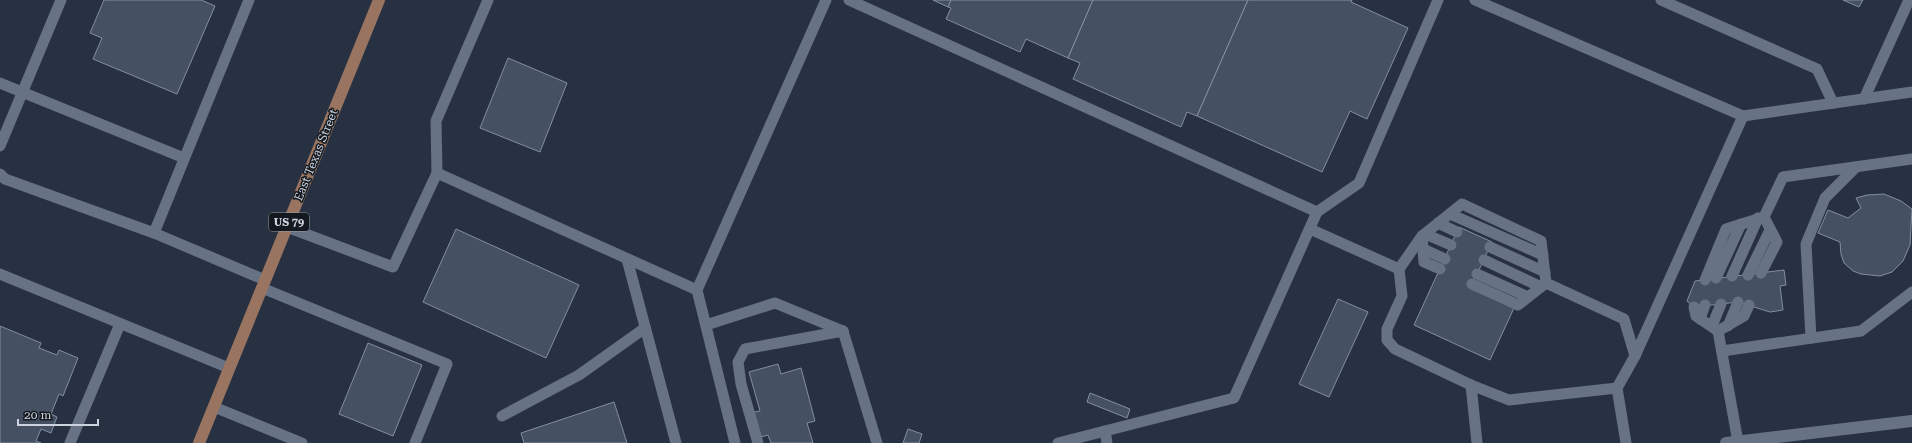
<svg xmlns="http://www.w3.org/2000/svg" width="1912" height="443" font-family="'Roboto Serif',serif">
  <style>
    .building { fill: #455062; stroke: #828fa2 }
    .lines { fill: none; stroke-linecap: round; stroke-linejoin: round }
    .service { stroke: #677385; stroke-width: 11 }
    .secondary { stroke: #677385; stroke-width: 12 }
    .primary { stroke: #987461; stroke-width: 12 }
    .labels { text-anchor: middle; stroke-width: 3; stroke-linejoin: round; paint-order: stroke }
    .shield { fill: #141920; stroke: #959ba5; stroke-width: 1 }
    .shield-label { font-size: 11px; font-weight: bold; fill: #ccd3de }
    .street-label { font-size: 12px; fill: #ccd3de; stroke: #141920 }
  </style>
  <rect width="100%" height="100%" fill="#273142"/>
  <g class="building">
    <polygon points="104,0 201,0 215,6 177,94 93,59 102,38 90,33"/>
    <polygon points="933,0 951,0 948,7"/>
    <polygon points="951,0 1093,0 1068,58 1026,39 1020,52 946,19 951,8 948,7"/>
    <polygon points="1093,0 1248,0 1197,116 1187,112 1181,127 1073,79 1080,63 1068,58"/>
    <polygon points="1248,0 1352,0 1351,2 1408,28 1367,119 1350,111 1322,172 1197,116"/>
    <polygon points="1843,0 1863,0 1859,7"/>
    <polygon points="508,58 567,83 540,152 480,128"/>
    <polygon points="1884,194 1901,201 1912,209 1910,245 1903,261 1892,272 1880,276 1861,274 1853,271 1844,263 1841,254 1840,242 1818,233 1828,210 1848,218 1861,208 1856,198 1867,195"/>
    <polygon points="1459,227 1492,242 1471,287 1514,308 1490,360 1414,325"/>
    <polygon points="456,229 579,285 546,358 423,302"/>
    <polygon points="1784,270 1786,285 1780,286 1783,310 1770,312 1738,302 1694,307 1687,301 1695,281"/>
    <polygon points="1338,299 1368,312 1329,397 1299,384"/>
    <polygon points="0,326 41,343 39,348 57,355 59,350 78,358 63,396 59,394 51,414 57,417 51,433 41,429 36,441 41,443 0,443"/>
    <polygon points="368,343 422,365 393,436 339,414"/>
    <polygon points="778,364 781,374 801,368 815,421 807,423 813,443 771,443 768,435 761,437 754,412 760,411 749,372"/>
    <polygon points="1090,393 1130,409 1127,418 1087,402"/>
    <polygon points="614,402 627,443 524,443 521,433"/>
    <polygon points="908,429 922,434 919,443 903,443"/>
  </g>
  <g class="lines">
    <g class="service">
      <polyline points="249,0 154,233 265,280"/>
      <polyline points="849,0 1317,212 1234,398 1058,443"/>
      <polyline points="1475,0 1743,116"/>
      <polyline points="1661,0 1817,69 1833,103"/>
      <polyline points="0,83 184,158"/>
      <polyline points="1864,99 1909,0"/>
      <polyline points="0,146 61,0"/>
      <polyline points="437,173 436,121 488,0"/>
      <polyline points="0,174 5,179 154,233"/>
      <polyline points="1317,212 1359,183 1438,0"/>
      <polyline points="1450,214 1543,255"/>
      <polyline points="1438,223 1457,232"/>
      <polyline points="287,227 393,267 437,173 697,290 735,443"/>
      <polyline points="1310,229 1399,269"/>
      <polyline points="1425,234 1451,245"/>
      <polyline points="1422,236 1424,262 1440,269"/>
      <polyline points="1490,247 1545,272"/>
      <polyline points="1423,249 1445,259"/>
      <polyline points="627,259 676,443"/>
      <polyline points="1484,260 1541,287"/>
      <polyline points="1761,273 1777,242 1764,217 1783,177 1912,159"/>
      <polyline points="0,274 229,368"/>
      <polyline points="1477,274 1528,297"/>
      <polyline points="1748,275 1770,230"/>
      <polyline points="1732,276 1758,218"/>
      <polyline points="1716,278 1741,224"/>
      <polyline points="1705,280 1726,229 1764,217"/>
      <polyline points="1472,284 1518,305 1546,283"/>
      <polyline points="262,288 447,364 415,443"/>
      <polyline points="697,290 826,0"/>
      <polyline points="1694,307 1696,316 1718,331"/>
      <polyline points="1700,319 1705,305"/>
      <polyline points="706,325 775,303 843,331"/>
      <polyline points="1712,326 1721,304"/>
      <polyline points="1728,326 1738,302"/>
      <polyline points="843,331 877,443"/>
      <polyline points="1811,338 1806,244 1825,198 1856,167"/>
      <polyline points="1722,351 1861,331 1912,292"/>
      <polyline points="1471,385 1477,443"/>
      <polyline points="1617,388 1509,400 1471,385 1395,349 1387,340 1387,329 1402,296 1399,269 1422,236 1462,204 1541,241 1546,283 1624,319 1635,356"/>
      <polyline points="214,407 302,443"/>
      <polyline points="502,416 579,375 645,328"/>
      <polyline points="1105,431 1107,443"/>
      <polyline points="1738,442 1718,331 1744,316 1749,305"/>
      <polyline points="70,443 120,324"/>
      <polyline points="758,443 741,384 738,362 745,349 843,331"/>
      <polyline points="1626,443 1617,388 1635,356 1743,116 1912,92"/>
    </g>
    <polyline class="secondary" points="1726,443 1912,421"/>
    <polyline class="primary" points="199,443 379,0"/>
  </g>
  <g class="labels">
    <rect class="shield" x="269" y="213" width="40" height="18" rx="3"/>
    <g class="shield-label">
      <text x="289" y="226">US 79</text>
    </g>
    <g class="street-label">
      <text transform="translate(316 155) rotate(-68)" y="4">East Texas Street</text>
    </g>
  </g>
  <path d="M18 419v6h80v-6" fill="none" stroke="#ccd3de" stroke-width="2"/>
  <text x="24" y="419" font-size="12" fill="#ccd3de" stroke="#141920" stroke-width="3" paint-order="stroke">20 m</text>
</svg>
